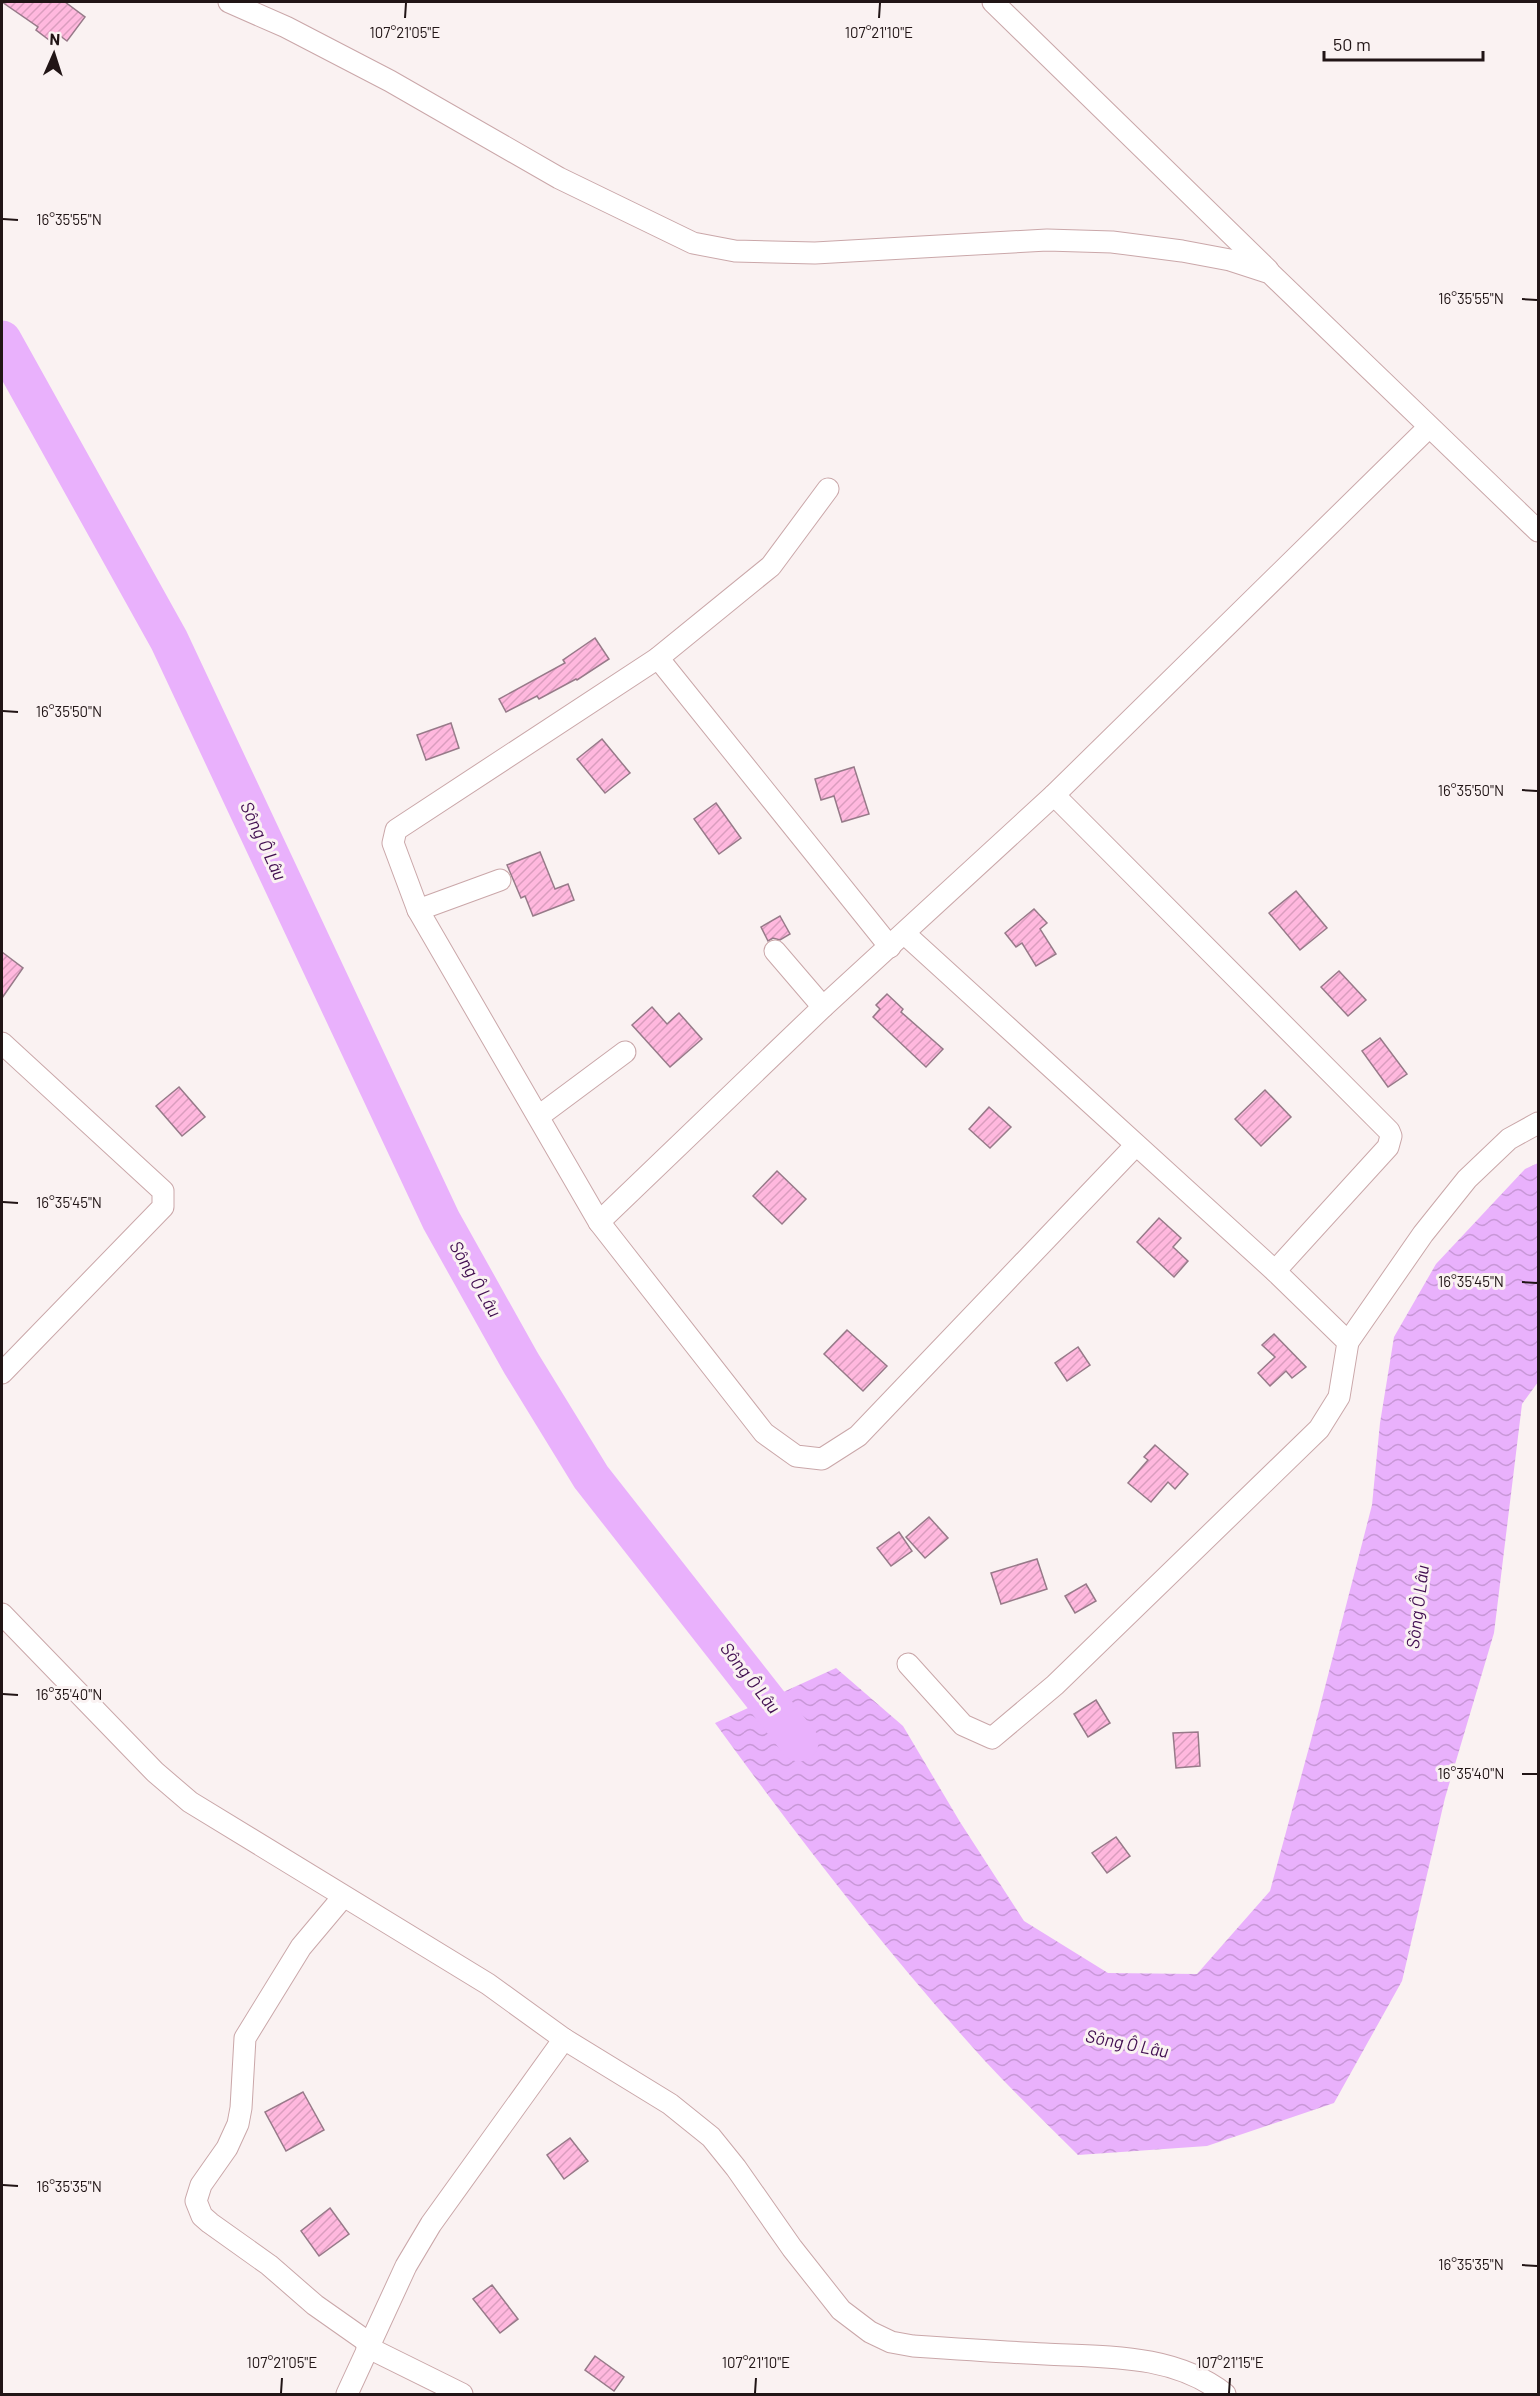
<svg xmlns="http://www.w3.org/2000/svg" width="1540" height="2396" font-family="Barlow,sans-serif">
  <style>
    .water { fill: url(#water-waves) }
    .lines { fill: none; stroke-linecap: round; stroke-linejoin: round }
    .river { stroke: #e9b1fc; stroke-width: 39 }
    .building { fill: url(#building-hatch); stroke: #977a89; stroke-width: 1.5 }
    .minor-casing { stroke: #caa7a9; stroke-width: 23 }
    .minor { stroke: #fff; stroke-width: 21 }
    .ticks { fill: none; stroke: #211516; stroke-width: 2 }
    .labels { text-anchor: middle; stroke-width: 6; stroke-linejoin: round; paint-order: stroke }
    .water-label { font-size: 18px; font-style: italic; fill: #410e50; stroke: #faf2f2 }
    .ticks-label { font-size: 15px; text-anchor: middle; fill: #211516; stroke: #faf2f2; stroke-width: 6; stroke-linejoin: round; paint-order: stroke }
  </style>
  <defs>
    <pattern id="water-waves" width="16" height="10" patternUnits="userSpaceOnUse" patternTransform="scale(1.5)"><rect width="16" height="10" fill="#e9b1fc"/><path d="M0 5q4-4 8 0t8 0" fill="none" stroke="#c897d7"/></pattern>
    <pattern id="building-hatch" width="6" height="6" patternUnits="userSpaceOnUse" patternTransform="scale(1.5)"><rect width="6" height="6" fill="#ffb8de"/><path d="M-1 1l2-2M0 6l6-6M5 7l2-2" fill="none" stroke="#da9dbe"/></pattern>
  </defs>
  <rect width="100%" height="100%" fill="#faf2f2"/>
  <path class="water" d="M1538,1163v219l-16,22 -28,229 -49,165 -43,183 -68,122 -127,43 -129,9c-31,-31 -63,-62 -93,-94 -97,-107 -185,-221 -270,-338l121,-55 67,58 57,96 64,99 84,52 89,1 73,-83 47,-173 55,-213 8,-82 14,-86 42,-73 89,-95z"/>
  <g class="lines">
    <polyline class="river" points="2,340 169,640 441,1220 521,1363 591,1477 799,1742"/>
  </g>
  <g class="building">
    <polygon points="2,2 65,2 85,17 67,41 59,35 53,43 36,30 38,27"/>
    <polygon points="595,638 609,659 577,680 576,679 539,699 537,696 506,712 499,699 565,663 563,660"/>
    <polygon points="451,723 459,748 426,760 417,735"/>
    <polygon points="602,739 630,773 605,793 577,759"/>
    <polygon points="854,767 869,814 842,822 834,796 821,800 815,779"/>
    <polygon points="716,803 741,838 719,854 694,819"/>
    <polygon points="540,852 555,889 568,884 574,900 533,916 525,896 521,898 507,865"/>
    <polygon points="1296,891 1327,928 1300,950 1269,913"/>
    <polygon points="1034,909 1047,923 1040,929 1056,954 1036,966 1022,943 1016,947 1005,933"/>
    <polygon points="780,916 790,934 780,940 773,938 768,941 761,927"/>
    <polygon points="2,952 23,968 2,998"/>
    <polygon points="1339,971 1366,1000 1348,1016 1321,987"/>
    <polygon points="887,994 903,1009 901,1012 943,1049 926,1067 873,1017 880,1009 876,1005"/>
    <polygon points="652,1007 667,1024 679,1013 702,1039 670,1067 632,1025"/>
    <polygon points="1380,1038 1407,1074 1388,1087 1362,1051"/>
    <polygon points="179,1087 205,1117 182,1136 156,1106"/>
    <polygon points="1265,1090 1291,1117 1261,1146 1235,1119"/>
    <polygon points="989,1107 1011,1127 990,1148 969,1129"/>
    <polygon points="777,1171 806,1199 782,1224 753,1196"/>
    <polygon points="1159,1218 1181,1238 1173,1247 1188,1261 1174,1277 1137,1242"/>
    <polygon points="847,1330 887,1366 863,1391 824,1354"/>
    <polygon points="1274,1334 1306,1367 1292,1378 1286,1371 1270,1386 1258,1373 1275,1357 1262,1345"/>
    <polygon points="1078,1347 1090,1365 1067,1381 1055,1363"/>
    <polygon points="1155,1445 1188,1474 1175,1489 1168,1482 1151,1502 1128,1483 1148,1460 1144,1457"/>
    <polygon points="929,1517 948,1538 925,1558 906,1537"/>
    <polygon points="899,1532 912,1551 891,1566 877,1548"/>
    <polygon points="1037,1559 1047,1589 1001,1604 991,1573"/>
    <polygon points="1086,1584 1096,1601 1075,1613 1065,1596"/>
    <polygon points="1096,1700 1110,1723 1088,1737 1074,1714"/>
    <polygon points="1198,1732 1200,1766 1176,1768 1173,1733"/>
    <polygon points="1116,1837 1130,1856 1107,1873 1092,1853"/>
    <polygon points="303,2092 324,2130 286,2151 265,2112"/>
    <polygon points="570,2138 588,2161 564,2179 547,2155"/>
    <polygon points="330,2208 349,2234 319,2256 301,2231"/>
    <polygon points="492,2285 518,2319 500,2333 473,2299"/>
    <polygon points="595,2356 624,2377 614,2391 585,2370"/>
  </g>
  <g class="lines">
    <defs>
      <g id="minor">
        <polyline points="229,2 286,27 390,81 559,178 693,243 735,251 815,253 1047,240 1112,242 1182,251 1230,260 1270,273 1538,531"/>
        <polyline points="993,2 1268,270"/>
        <polyline points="828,489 771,566 658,658 396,830 393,843 418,910 599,1222 764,1433 796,1456 822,1459 858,1436 1136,1145"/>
        <polyline points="658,658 890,947"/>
        <polyline points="1054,795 1389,1131 1391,1136 1388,1147 1275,1271"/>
        <polyline points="418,910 500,880"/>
        <polyline points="905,934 1275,1271 1348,1342 1339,1397 1319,1429 1055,1685 992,1738 963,1725 908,1664"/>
        <polyline points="775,951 823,1007"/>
        <polyline points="2,1043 163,1191 163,1207 2,1373"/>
        <polyline points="539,1116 625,1052"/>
        <polyline points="599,1222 823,1007 1054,795 1429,427"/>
        <polyline points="1348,1342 1423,1234 1467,1179 1509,1139 1538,1123"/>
        <path d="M2,1614l153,158 35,30 298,182 76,55 106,65 41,33 25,31 56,80 49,62 29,22 21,10 22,4c44,3 88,6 132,8 62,3 129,0 180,40"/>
        <polyline points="343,1897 301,1947 245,2038 241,2108 238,2124 227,2148 201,2185 196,2201 202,2216 210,2223 269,2265 315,2305 369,2343"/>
        <polyline points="367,2347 462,2394"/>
        <polyline points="347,2394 406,2266 431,2224 564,2039"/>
      </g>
    </defs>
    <use href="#minor" class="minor-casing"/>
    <use href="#minor" class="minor"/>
  </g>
  <path class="ticks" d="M405,18l1,-15M879,18l1,-15M3,219l15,1M1522,299l15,1M3,711l15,1M1522,790l15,1M3,1202l15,1M1522,1282l15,1M3,1694l15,1M1522,1774h15M3,2185l15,1M1522,2265l15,1M281,2393l1,-15M755,2393l1,-15M1229,2393l1,-15"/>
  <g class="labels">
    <g class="water-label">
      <text transform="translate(263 841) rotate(65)" y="6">Sông Ô Lâu</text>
      <text transform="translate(475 1279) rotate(60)" y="6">Sông Ô Lâu</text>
      <text transform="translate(1418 1607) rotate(-83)" y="6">Sông Ô Lâu</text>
      <text transform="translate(750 1678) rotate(52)" y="6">Sông Ô Lâu</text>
      <text transform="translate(1127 2044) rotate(11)" y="6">Sông Ô Lâu</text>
    </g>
  </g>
  <g class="ticks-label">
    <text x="405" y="38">107°21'05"E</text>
    <text x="879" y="38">107°21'10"E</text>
    <text x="69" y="225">16°35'55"N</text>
    <text x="1471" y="304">16°35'55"N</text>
    <text x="69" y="717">16°35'50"N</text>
    <text x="1471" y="796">16°35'50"N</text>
    <text x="69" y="1208">16°35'45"N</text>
    <text x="1471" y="1287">16°35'45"N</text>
    <text x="69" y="1700">16°35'40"N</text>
    <text x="1471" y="1779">16°35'40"N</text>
    <text x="69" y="2192">16°35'35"N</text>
    <text x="1471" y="2270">16°35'35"N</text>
    <text x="282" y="2368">107°21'05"E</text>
    <text x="756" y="2368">107°21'10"E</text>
    <text x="1230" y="2368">107°21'15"E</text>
  </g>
  <rect width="1540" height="2396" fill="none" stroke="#211516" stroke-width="6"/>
  <g transform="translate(54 54) rotate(3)" stroke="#faf2f2" stroke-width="4.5" paint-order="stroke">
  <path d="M0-4.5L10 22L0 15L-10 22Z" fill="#211516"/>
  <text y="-9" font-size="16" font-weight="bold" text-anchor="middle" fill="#211516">N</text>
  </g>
  <path d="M1324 51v9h159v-9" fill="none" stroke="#211516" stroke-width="3"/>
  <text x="1333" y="51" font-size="18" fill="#211516" stroke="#faf2f2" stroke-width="4.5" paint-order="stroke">50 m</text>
</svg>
